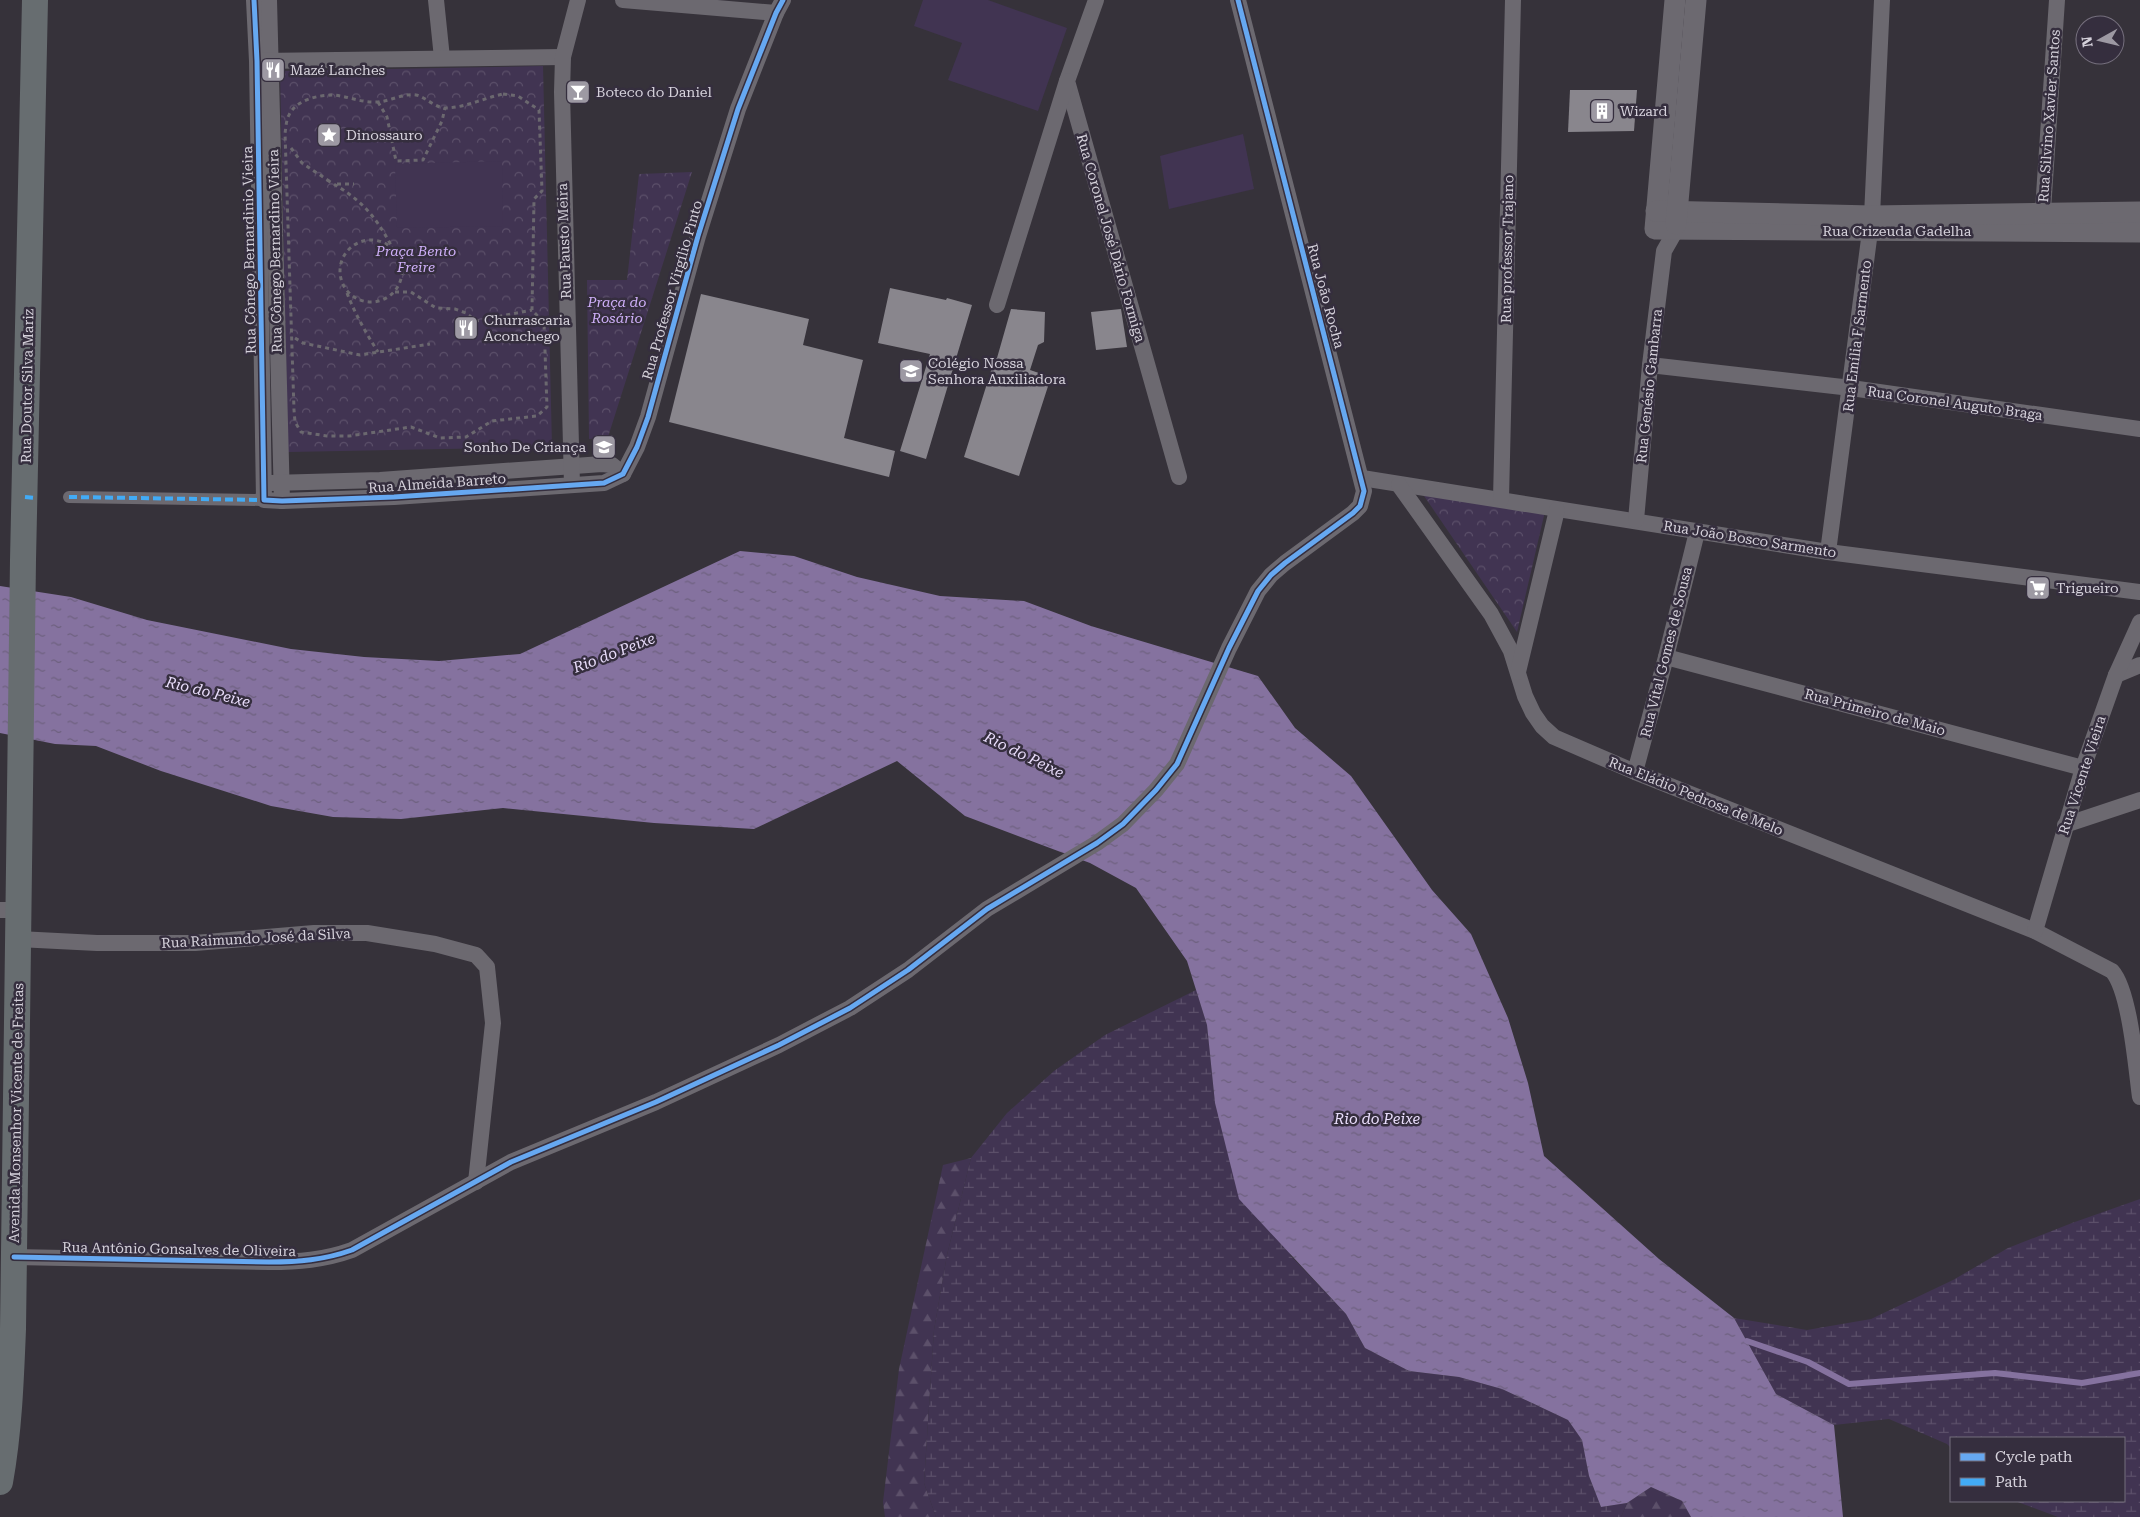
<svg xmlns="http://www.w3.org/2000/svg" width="2140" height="1517" font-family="'Roboto Serif',serif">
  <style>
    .forest { fill: url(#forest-firs) }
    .wetland { fill: url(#wetland-marsh) }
    .park { fill: url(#park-crowns) }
    .pitch { fill: #413452 }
    .water { fill: url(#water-ripples) }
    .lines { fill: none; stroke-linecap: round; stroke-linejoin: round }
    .stream { stroke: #85729f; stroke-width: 6 }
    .building { fill: #89868d }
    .path { stroke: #6b686f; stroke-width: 3; stroke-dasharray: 4 4; stroke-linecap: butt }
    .pedestrian { stroke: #6c6970; stroke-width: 12 }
    .minor { stroke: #6c6970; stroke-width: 16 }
    .tertiary { stroke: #6c6970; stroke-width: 21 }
    .primary { stroke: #676d70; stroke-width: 26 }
    .quiet { stroke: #42abf6; stroke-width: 4; stroke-dasharray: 8 4; stroke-linecap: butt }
    .cycleway-casing { stroke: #352e3e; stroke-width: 8 }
    .cycleway { stroke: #66a8f1; stroke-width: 5 }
    .labels { text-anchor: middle; stroke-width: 5; stroke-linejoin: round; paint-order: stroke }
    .poi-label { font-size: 14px; fill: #d5d1db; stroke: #352e3e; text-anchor: start }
    .street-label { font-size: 14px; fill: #d5d1db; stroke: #352e3e }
    .park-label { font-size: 14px; font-style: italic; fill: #ceaff8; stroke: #352e3e }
    .water-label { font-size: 15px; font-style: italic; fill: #e9ddfb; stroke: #352e3e }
  </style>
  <defs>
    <pattern id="forest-firs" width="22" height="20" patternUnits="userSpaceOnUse" patternTransform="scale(1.25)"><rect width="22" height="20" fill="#413452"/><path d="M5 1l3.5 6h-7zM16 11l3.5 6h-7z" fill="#5c506a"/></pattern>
    <pattern id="wetland-marsh" width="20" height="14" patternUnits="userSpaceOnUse" patternTransform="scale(1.25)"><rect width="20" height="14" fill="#413452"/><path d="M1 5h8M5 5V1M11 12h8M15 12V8" fill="none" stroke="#5c506a"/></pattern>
    <pattern id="park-crowns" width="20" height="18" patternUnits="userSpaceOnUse" patternTransform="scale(1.25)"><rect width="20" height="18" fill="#413452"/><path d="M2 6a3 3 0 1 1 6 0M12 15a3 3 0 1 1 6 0" fill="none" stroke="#5c506a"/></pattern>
    <pattern id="water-ripples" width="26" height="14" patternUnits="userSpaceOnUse" patternTransform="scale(1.25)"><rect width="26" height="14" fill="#85729f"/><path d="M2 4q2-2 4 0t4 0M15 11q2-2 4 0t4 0" fill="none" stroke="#6d607e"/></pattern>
  </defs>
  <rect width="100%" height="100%" fill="#36323a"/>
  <g class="forest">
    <polygon points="971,1158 947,1255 934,1330 924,1483 936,1517 885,1517 883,1502 899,1369 943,1165"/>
    <polygon points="1651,1487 1682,1501 1691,1517 1621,1517 1627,1503"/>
  </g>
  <g class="wetland">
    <polygon points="1196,990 1207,1025 1215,1103 1291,1256 1346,1314 1365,1348 1409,1371 1459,1377 1502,1389 1568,1420 1582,1440 1589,1476 1601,1507 1627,1503 1621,1517 936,1517 924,1483 934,1330 947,1255 971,1158 1007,1113 1054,1071 1105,1035"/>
    <polygon points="2140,1199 2140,1517 2058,1517 2015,1501 2124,1501 2124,1438 1951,1438 1951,1448 1947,1444 1889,1419 1834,1425 1776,1394 1734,1318 1807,1330 1871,1319 1953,1280 2008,1248 2072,1223"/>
  </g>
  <g class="park">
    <polygon points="543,66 552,447 288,452 280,71"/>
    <polygon points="692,172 608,437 589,439 587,280 627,280 639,174"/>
    <polygon points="1420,490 1546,507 1517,632"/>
  </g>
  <g class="pitch">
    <polygon points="923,0 988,0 1067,28 1038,111 948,80 962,43 914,26"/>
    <polygon points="1243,134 1254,189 1169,209 1160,156"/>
    <polygon points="502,161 503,226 397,228 395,164"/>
  </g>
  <polygon class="water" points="740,551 794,556 857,577 940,596 1024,601 1091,626 1258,676 1295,728 1351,776 1432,890 1471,934 1508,1018 1528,1083 1544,1156 1659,1259 1734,1318 1776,1394 1834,1425 1843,1517 1691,1517 1682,1501 1651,1487 1627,1503 1601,1507 1589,1476 1582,1440 1568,1420 1502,1389 1459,1377 1409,1371 1365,1348 1346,1314 1239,1199 1215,1103 1207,1025 1187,961 1136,888 1090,863 965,816 897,761 754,829 654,823 503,808 401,819 333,817 271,806 161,771 96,746 55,744 0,733 0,586 71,597 147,620 291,649 364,657 439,661 520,654"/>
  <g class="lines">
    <polyline class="stream" points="1747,1341 1808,1362 1849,1384 1995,1373 2082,1383 2140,1373"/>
  </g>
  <g class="building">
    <polygon points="1570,90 1637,90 1634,131 1568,132"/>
    <polygon points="890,288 946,300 947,298 972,305 926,459 900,451 930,354 878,343"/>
    <polygon points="701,294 809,319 803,345 863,360 844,438 895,451 889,477 669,422"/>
    <polygon points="1011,309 1045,312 1044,342 1038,345 1030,370 1051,377 1019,476 964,457 995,358 997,358"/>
    <polygon points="1121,309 1127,347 1096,350 1091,312"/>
  </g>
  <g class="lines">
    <g class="path">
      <path d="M503,94l15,2 21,14 3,81 -8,8 -2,111 12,13 3,84 -10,9 -45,5 -26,16 -26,1 -29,-11 -62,9h-22l-26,-4 -6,-10 -1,-12 -9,-277c1,-5 1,-13 4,-18 7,-15 29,-20 44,-20 15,1 28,8 45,7 13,-1 25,-9 38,-7 10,2 20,14 31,13 20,-1 37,-10 56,-14z"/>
      <polyline points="378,102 387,117 396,161 423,160 442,121 445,108"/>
      <polyline points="291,148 302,163 329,181"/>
      <path d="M327,180c33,19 47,33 65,67"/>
      <polyline points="337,184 354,184"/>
      <circle cx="371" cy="271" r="31"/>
      <polyline points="395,292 411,292 436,308 455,309 466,313 476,321 532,310"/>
      <path d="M347,293c8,21 19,40 31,59"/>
      <polyline points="295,338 303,343 360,355 430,344"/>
    </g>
    <polyline class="pedestrian" points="69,497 264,500"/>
    <g class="minor">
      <polyline points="254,0 257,61 264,500 282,501 394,497 604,483 623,474 637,447 648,417 698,236 738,109 776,13 783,0"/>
      <polyline points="269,0 282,501"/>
      <polyline points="436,0 442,58"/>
      <polyline points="623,0 776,13"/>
      <polyline points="1096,0 1067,81 1179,477"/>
      <polyline points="260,61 563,57"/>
      <polyline points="2042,225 2057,0"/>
      <polyline points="997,305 1067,81"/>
      <polyline points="1650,365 1851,388 2140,429"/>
      <polyline points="1362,478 1828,552 2140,592"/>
      <polyline points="271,483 380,480 602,464 612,465 623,474"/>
      <polyline points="572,485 562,92 563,57 578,0"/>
      <path d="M1399,485l92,129 20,37 14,45 8,17 9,13 12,11 81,35 400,159 77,40c18,20 24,97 28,126"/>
      <polyline points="1501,499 1513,0"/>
      <polyline points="1636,520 1650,365 1664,251 1676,230"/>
      <polyline points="1828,552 1872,216 1882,0"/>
      <polyline points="1666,657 2083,768"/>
      <polyline points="1518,672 1557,510"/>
      <polyline points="2116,675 2140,665"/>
      <polyline points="1635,772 1666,657 1697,532"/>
      <polyline points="2065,825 2140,800"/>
      <polyline points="0,910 18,910"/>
      <polyline points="2035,931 2083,768 2116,675 2140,622"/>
      <polyline points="18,939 97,943 195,943 314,933 367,933 435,944 476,955 487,967 493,1023 476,1182"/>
      <path d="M14,1257l255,5c29,0 55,-2 83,-12l159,-88 145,-60 123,-57 71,-37 58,-38 79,-61 110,-66 26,-19 33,-34 21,-26 52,-116 29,-57 13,-16 14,-12 68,-50 7,-7 4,-15 -126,-491"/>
    </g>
    <g class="tertiary">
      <polyline points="1675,0 1655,229 2140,232"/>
      <polyline points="1656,211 1872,216 2140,212"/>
      <polyline points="1676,224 1696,0"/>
    </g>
    <path class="primary" d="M0,1482c9,-50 11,-102 13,-153l10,-769 12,-560"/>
    <g class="quiet">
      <polyline points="25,497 36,498"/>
      <polyline points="69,497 264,500"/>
    </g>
    <defs>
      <g id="cycleway">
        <polyline points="254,0 257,61 264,500 282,501 394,497 604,483 623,474 637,447 648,417 698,236 738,109 776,13 783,0"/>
        <path d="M14,1257l255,5c29,0 55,-2 83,-12l159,-88 145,-60 123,-57 71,-37 58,-38 79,-61 110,-66 26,-19 33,-34 21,-26 52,-116 29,-57 13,-16 14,-12 68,-50 7,-7 4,-15 -126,-491"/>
      </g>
    </defs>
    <use href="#cycleway" class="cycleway-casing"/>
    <use href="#cycleway" class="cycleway"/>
  </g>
  <defs>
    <symbol id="restaurant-square" viewBox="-11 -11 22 22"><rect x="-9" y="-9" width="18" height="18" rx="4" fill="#9d99a3" stroke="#352e3e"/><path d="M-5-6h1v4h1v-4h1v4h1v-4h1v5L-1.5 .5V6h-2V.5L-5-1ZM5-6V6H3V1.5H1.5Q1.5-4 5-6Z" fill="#fff"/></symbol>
    <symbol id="bar-square" viewBox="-11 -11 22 22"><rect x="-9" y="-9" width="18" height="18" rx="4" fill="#9d99a3" stroke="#352e3e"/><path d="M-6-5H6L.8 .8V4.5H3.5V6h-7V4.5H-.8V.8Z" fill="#fff"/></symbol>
    <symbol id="building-square" viewBox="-11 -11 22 22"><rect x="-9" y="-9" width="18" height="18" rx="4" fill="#9d99a3" stroke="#352e3e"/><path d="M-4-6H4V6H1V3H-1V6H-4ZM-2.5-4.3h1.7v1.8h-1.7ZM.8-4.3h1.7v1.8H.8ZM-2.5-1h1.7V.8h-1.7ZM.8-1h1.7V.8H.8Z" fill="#fff"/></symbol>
    <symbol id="sight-square" viewBox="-11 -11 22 22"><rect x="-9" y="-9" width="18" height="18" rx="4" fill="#9d99a3" stroke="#352e3e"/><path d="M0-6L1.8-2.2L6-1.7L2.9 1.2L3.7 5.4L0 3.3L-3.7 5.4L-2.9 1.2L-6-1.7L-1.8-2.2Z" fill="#fff"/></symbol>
    <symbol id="university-square" viewBox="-11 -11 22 22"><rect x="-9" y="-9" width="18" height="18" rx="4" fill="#9d99a3" stroke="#352e3e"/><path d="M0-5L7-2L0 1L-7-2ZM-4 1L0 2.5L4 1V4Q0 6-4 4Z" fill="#fff"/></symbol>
    <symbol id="school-square" viewBox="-11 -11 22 22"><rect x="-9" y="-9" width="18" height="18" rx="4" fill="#9d99a3" stroke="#352e3e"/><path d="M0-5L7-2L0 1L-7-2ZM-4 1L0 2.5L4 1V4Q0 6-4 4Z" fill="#fff"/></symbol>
    <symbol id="supermarket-square" viewBox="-11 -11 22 22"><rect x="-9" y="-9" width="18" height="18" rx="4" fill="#9d99a3" stroke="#352e3e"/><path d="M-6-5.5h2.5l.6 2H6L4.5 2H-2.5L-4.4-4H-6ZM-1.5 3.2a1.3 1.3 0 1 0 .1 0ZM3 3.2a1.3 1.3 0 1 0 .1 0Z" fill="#fff"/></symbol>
  </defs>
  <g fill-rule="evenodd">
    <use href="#restaurant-square" x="259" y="56" width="28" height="28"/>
    <use href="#bar-square" x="564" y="78" width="28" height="28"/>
    <use href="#building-square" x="1588" y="97" width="28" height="28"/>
    <use href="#sight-square" x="315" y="121" width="28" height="28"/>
    <use href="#restaurant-square" x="452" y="314" width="28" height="28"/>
    <use href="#university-square" x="897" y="357" width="28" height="28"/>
    <use href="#school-square" x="590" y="433" width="28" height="28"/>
    <use href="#supermarket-square" x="2024" y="574" width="28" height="28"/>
  </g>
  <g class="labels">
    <g class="poi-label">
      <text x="290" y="75">Mazé Lanches</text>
      <text x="596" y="97">Boteco do Daniel</text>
      <text x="1620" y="116">Wizard</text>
      <text x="346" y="140">Dinossauro</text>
      <text x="484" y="325">Churrascaria<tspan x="484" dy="16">Aconchego</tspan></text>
      <text x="928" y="368">Colégio Nossa<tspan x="928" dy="16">Senhora Auxiliadora</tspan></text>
      <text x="586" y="452" text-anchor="end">Sonho De Criança</text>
      <text x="2056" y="593">Trigueiro</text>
    </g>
    <g class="street-label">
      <text transform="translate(2049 116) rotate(-86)" y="5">Rua Silvino Xavier Santos</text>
      <text x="1897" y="236">Rua Crizeuda Gadelha</text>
      <text transform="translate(1111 238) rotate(74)" y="5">Rua Coronel José Dário Formiga</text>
      <text transform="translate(564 241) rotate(-92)" y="5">Rua Fausto Meira</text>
      <text transform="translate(1507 249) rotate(-89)" y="5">Rua professor Trajano</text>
      <text transform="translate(249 250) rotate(-91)" y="5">Rua Cônego Bernardinio Vieira</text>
      <text transform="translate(275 251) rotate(-91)" y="5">Rua Cônego Bernardino Vieira</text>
      <text transform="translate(672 290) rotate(-74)" y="5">Rua Professor Virgílio Pinto</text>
      <text transform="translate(1326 296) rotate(75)" y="5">Rua João Rocha</text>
      <text transform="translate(1857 336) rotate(-83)" y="5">Rua Emília F Sarmento</text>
      <text transform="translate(27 386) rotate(-89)" y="5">Rua Doutor Silva Mariz</text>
      <text transform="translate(1649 386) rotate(-84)" y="5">Rua Genésio Gambarra</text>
      <text transform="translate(1955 403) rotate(8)" y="5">Rua Coronel Auguto Braga</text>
      <text transform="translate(437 483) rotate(-4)" y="5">Rua Almeida Barreto</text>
      <text transform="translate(1750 539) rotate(9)" y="5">Rua João Bosco Sarmento</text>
      <text transform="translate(1666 652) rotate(-76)" y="5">Rua Vital Gomes de Sousa</text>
      <text transform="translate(1875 712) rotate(15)" y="5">Rua Primeiro de Maio</text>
      <text transform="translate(2082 775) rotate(-72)" y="5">Rua Vicente Vieira</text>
      <text transform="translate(1696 796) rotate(22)" y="5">Rua Eládio Pedrosa de Melo</text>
      <text transform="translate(256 938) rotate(-3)" y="5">Rua Raimundo José da Silva</text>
      <text transform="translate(16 1113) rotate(-89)" y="5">Avenida Monsenhor Vicente de Freitas</text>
      <text transform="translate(179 1249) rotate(1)" y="5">Rua Antônio Gonsalves de Oliveira</text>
    </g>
    <g class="park-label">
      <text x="416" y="256">Praça Bento<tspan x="416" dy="16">Freire</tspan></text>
      <text x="617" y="307">Praça do<tspan x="617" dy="16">Rosário</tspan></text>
    </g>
    <g class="water-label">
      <text transform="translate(614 653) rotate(-21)" y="5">Rio do Peixe</text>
      <text transform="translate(208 692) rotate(14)" y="5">Rio do Peixe</text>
      <text transform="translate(1024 755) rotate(26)" y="5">Rio do Peixe</text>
      <text x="1377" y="1124">Rio do Peixe</text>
    </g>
  </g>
  <rect x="1950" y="1437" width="175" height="65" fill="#352e3e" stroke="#756f7d"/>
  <rect x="1960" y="1453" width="25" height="8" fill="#66a8f1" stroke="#756f7d"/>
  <text x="1995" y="1462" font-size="15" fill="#d5d1db">Cycle path</text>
  <rect x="1960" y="1478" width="25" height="8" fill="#42abf6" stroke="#756f7d"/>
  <text x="1995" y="1487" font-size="15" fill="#d5d1db">Path</text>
  <g transform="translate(2100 40) rotate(262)"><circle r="24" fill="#352e3e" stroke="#756f7d"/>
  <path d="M0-4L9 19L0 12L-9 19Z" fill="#9d99a3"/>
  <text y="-8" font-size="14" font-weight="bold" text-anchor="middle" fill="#d5d1db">N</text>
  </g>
</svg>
